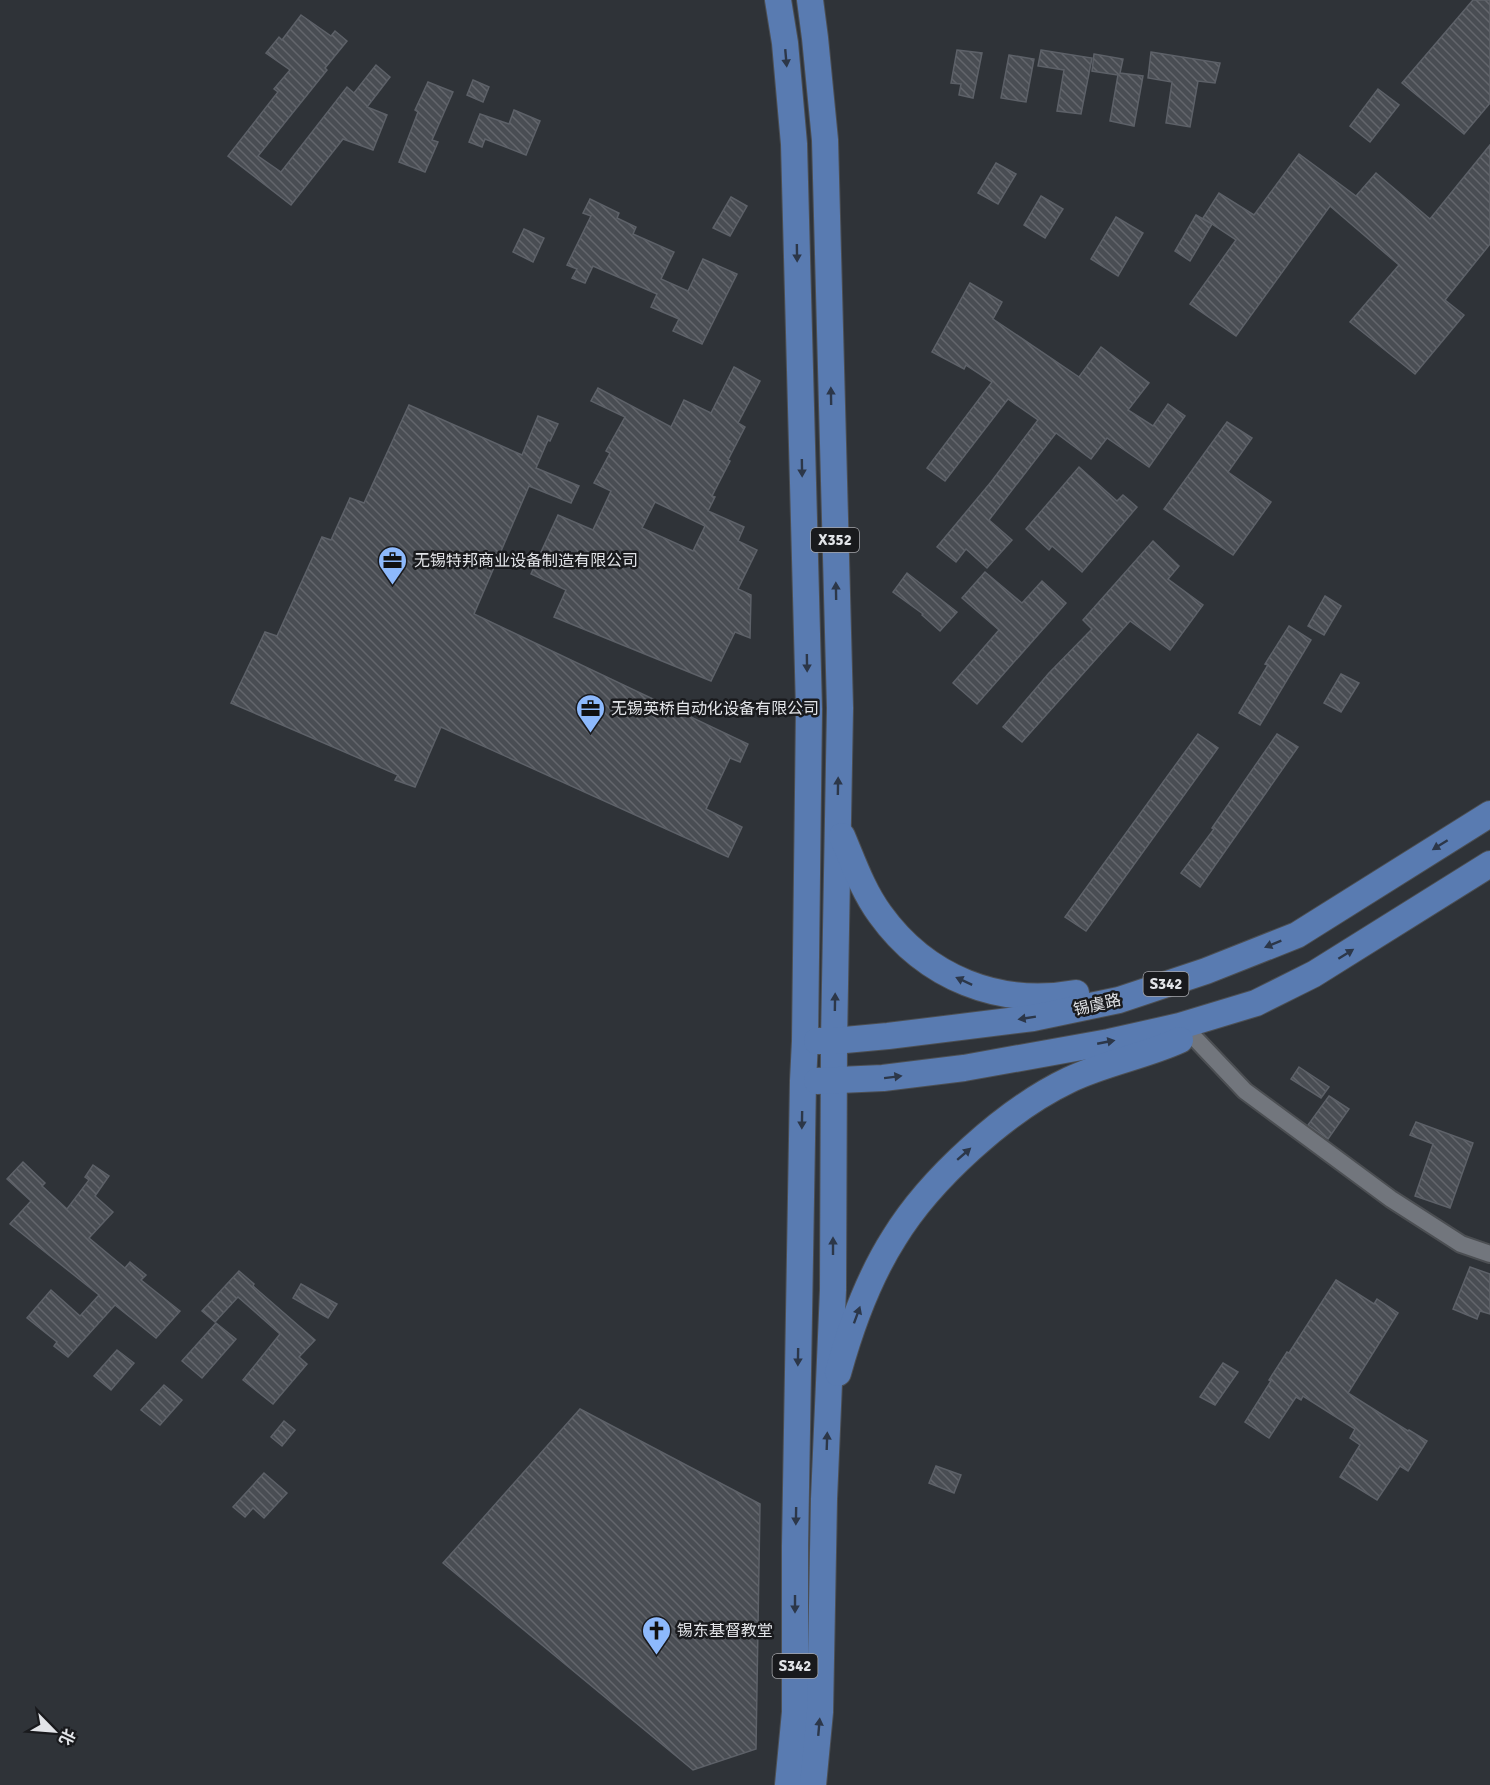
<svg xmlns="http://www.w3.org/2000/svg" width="1490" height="1785" font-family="Signika,'Noto Sans SC',sans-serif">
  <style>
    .building { fill: url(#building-back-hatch); stroke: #5d6168; stroke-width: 1.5; fill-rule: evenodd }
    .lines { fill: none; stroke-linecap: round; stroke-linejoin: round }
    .street-casing { stroke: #4c4f53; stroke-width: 20 }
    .primary-casing { stroke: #4c4f53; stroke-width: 28 }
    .street { stroke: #72767d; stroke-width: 16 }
    .primary { stroke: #597bb1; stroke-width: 26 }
    .oneway { fill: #2c3749 }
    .labels { text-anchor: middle; stroke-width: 5; stroke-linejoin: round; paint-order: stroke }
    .shield { fill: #191a1d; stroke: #a6a7ab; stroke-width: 1.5 }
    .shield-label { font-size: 15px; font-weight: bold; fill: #e2e4e8 }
    .poi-label { font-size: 16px; fill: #e2e4e8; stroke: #191a1d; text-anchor: start }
    .street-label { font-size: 16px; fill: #e2e4e8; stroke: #191a1d }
  </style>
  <defs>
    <pattern id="building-back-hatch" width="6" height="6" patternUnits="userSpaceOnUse" patternTransform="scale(1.5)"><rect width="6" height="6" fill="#494d53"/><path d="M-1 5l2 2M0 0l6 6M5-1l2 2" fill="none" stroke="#63666c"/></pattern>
  </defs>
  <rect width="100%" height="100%" fill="#2f3338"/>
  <g class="building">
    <polygon points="1473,0 1490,0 1490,103 1464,134 1402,83"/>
    <polygon points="301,15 331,36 335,31 347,41 325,68 327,70 258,156 281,172 347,87 354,93 376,65 390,77 367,107 387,115 373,150 343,139 291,205 228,156 278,92 274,89 290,70 266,53 279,37 282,40"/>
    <polygon points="957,50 982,53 973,98 959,95 961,84 951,83"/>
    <polygon points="1041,50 1092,58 1081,114 1057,111 1064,70 1038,66"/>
    <polygon points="1151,52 1220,63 1215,83 1198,81 1190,127 1166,123 1172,82 1148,78"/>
    <polygon points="1094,54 1123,59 1120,73 1143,76 1134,126 1110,121 1118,75 1092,71"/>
    <polygon points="1009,55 1034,59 1026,102 1001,98"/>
    <polygon points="473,80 489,87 483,102 467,95"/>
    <polygon points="428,82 453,92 432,140 438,142 425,172 399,162 418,112 415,110"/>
    <polygon points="1378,89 1399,105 1370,142 1350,126"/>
    <polygon points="514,110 540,121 526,155 485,139 482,147 469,142 480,114 509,124"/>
    <polygon points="1490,145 1490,244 1445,300 1464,315 1415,374 1350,322 1399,265 1330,206 1236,336 1190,304 1236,240 1203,218 1219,193 1254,215 1299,154 1356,196 1376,173 1430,219"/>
    <polygon points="996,163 1016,174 998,204 978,193"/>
    <polygon points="1041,196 1063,209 1045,238 1024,225"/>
    <polygon points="731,197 747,206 730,236 713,228"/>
    <polygon points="590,199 619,213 617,218 636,227 633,234 674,252 661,279 688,291 703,259 737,274 702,344 673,331 679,319 651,307 657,294 593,266 585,283 572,278 577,269 567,265 591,216 583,213"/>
    <polygon points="1196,215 1212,224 1190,261 1175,251"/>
    <polygon points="1116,217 1143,233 1118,276 1091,259"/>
    <polygon points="524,229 544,238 533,262 513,252"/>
    <polygon points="970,283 1002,302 993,319 1079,377 1101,347 1149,383 1128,410 1153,426 1168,404 1185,416 1149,467 1107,438 1091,459 1056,433 989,520 1012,540 987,568 966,549 956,562 937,547 991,482 1038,420 1008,399 945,481 927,468 992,382 966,365 964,369 932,352"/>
    <path d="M734,367l26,14 -22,42 7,4 -17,33 2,1 -18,35 3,1 -7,14 36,16 -6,14 19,9 -19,39 13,6 -1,43 -15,-6 -24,49 -157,-64 12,-27 -35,-16 27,-59 35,15 18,-39 -17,-8 16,-30 -4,-2 19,-34 -34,-16 7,-13 73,39 13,-27 27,13zM655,502l50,24 -12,25 -51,-23z"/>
    <polygon points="409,405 522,455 538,416 558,424 550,441 548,440 536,468 579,486 571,503 529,486 474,614 748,744 740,762 730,758 706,809 742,827 728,857 441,727 415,787 395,780 398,775 231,703 265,632 277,636 322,537 331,540 350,498 364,503"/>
    <polygon points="1227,422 1252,438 1228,472 1271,502 1233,555 1164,509"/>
    <polygon points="1079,467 1117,501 1123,495 1137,507 1082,572 1052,546 1049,550 1026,529"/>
    <polygon points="1153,541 1179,566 1168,579 1203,605 1170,650 1130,621 1022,742 1003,727 1049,673 1092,629 1083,620"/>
    <polygon points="985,572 1022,603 1042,581 1066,603 977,704 953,683 999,630 962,598"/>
    <polygon points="907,573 957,612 940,631 922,615 923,614 893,592"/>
    <polygon points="1325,596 1341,606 1324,635 1308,626"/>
    <polygon points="1289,626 1311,640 1260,725 1239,713 1268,665 1265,664"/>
    <polygon points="1341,674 1359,683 1341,712 1324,703"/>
    <polygon points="1198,734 1218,748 1086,931 1065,917"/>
    <polygon points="1277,734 1298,747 1200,887 1181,873 1214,829 1212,828"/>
    <polygon points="1299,1067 1329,1087 1321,1098 1291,1079"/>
    <polygon points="1329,1096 1349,1109 1328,1139 1308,1125"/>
    <polygon points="1416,1122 1473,1143 1450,1208 1415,1196 1433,1144 1410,1135"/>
    <polygon points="23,1162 45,1183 42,1186 67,1209 89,1180 85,1177 93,1165 109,1176 95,1196 113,1212 89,1238 125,1268 130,1262 146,1275 141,1280 180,1311 156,1338 115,1305 68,1357 54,1346 57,1342 27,1318 51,1290 80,1316 99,1295 10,1224 31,1201 7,1179"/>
    <polygon points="1470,1267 1490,1274 1490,1314 1480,1311 1477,1319 1453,1309"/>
    <polygon points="239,1271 254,1284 253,1286 315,1340 299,1357 307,1364 273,1404 243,1380 280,1334 238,1297 215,1322 202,1311"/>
    <polygon points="1336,1280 1374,1304 1377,1299 1398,1313 1348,1393 1408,1431 1409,1430 1427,1441 1408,1471 1400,1466 1377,1500 1340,1477 1360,1445 1350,1438 1355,1429 1303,1396 1301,1400 1296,1397 1269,1438 1245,1422 1271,1381 1269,1380 1287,1352 1289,1353"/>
    <polygon points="301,1284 337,1304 328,1318 293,1298"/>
    <polygon points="216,1323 236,1339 202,1378 182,1361"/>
    <polygon points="117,1350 134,1363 111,1390 94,1376"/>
    <polygon points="1223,1363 1238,1372 1215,1405 1200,1397"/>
    <polygon points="164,1385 182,1400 160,1425 141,1410"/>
    <polygon points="580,1409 760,1504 756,1749 693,1770 443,1563"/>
    <polygon points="284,1421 295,1430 282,1446 271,1437"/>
    <polygon points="936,1466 961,1475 954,1493 929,1483"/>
    <polygon points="264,1473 287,1493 264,1518 253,1508 245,1517 233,1507"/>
  </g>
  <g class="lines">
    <defs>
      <polyline id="street" points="1191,1034 1245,1091 1391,1199 1461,1244 1490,1254"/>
      <g id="primary">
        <polyline points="778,0 785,43 794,144 809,709 805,1041 803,1081 795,1546 795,1712 788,1785"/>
        <polyline points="810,0 815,38 825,140 840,708 834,1041 833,1290 824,1499 820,1712 813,1785"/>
        <path d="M842,836c11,26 21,55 38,78 46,64 119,93 196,79"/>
        <polyline points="817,1041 834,1041 888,1036 1033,1018 1119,1000 1206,971 1297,935 1490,814"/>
        <polyline points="817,1081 883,1078 964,1068 1109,1042 1180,1026 1256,1003 1314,974 1490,864"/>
        <path d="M838,1373c13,-47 30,-94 56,-135 36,-59 112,-128 175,-158 35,-17 76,-24 111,-40"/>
      </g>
    </defs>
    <use href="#street" class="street-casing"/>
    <use href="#primary" class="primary-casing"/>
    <use href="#street" class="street"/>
    <use href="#primary" class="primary"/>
  </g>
  <defs><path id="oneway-solid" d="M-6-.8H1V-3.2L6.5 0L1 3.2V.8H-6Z" transform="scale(1.5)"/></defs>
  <g class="oneway">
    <use href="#oneway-solid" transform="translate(786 58) rotate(85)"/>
    <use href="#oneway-solid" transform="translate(797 253) rotate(89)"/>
    <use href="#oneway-solid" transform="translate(831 396) rotate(-91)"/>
    <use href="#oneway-solid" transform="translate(802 468) rotate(89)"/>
    <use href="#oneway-solid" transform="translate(836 591) rotate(-91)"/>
    <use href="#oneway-solid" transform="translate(807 663) rotate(89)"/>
    <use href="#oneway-solid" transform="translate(838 786) rotate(-89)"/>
    <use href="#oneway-solid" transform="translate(1440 845) rotate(148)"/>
    <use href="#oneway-solid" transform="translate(1273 944) rotate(158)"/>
    <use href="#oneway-solid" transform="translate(1346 954) rotate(-32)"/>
    <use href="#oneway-solid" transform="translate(964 981) rotate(-155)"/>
    <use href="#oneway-solid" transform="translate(835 1002) rotate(-89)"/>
    <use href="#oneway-solid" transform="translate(1027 1018) rotate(171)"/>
    <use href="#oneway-solid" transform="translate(1106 1042) rotate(-11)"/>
    <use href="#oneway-solid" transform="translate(893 1077) rotate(-7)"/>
    <use href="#oneway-solid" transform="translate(802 1120) rotate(91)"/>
    <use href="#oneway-solid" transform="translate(964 1154) rotate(-41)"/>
    <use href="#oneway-solid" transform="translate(833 1246) rotate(-90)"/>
    <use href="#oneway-solid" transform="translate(857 1315) rotate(-70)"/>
    <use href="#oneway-solid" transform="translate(798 1357) rotate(91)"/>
    <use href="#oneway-solid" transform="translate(827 1441) rotate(-88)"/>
    <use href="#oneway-solid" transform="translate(796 1516) rotate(91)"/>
    <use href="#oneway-solid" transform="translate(795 1604) rotate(90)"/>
    <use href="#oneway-solid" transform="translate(819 1727) rotate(-85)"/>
  </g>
  <defs>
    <symbol id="office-pin" viewBox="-11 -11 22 30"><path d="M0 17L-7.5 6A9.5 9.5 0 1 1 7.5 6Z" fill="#8db9fc" stroke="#191a1d"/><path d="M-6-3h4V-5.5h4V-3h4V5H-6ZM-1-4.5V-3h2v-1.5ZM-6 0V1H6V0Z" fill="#111"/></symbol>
    <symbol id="church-pin" viewBox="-11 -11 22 30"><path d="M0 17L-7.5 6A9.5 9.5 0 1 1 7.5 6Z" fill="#8db9fc" stroke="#191a1d"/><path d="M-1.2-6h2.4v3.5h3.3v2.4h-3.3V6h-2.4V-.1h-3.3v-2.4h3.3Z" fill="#111"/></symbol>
  </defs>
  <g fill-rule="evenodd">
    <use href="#office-pin" x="376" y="544" width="33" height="45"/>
    <use href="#office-pin" x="574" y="692" width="33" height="45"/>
    <use href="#church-pin" x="640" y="1614" width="33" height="45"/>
  </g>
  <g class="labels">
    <g class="shield">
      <rect x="811" y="528" width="48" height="24" rx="4.5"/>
      <rect x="1143.5" y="972" width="45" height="24" rx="4.5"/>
      <rect x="772.5" y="1654" width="45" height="24" rx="4.5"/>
    </g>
    <g class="shield-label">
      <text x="835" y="545">X352</text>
      <text x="1166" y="989">S342</text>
      <text x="795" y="1671">S342</text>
    </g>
    <g class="poi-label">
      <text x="414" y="566">无锡特邦商业设备制造有限公司</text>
      <text x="611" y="714">无锡英桥自动化设备有限公司</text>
      <text x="677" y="1636">锡东基督教堂</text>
    </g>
    <g class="street-label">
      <text transform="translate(1097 1004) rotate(-13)" y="6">锡虞路</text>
    </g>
  </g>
  <g transform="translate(54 1731) rotate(115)" stroke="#191a1d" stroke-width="4.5" paint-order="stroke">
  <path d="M0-4.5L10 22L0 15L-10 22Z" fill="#e2e4e8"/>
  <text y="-9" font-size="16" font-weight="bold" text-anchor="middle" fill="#e2e4e8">北</text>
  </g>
</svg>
